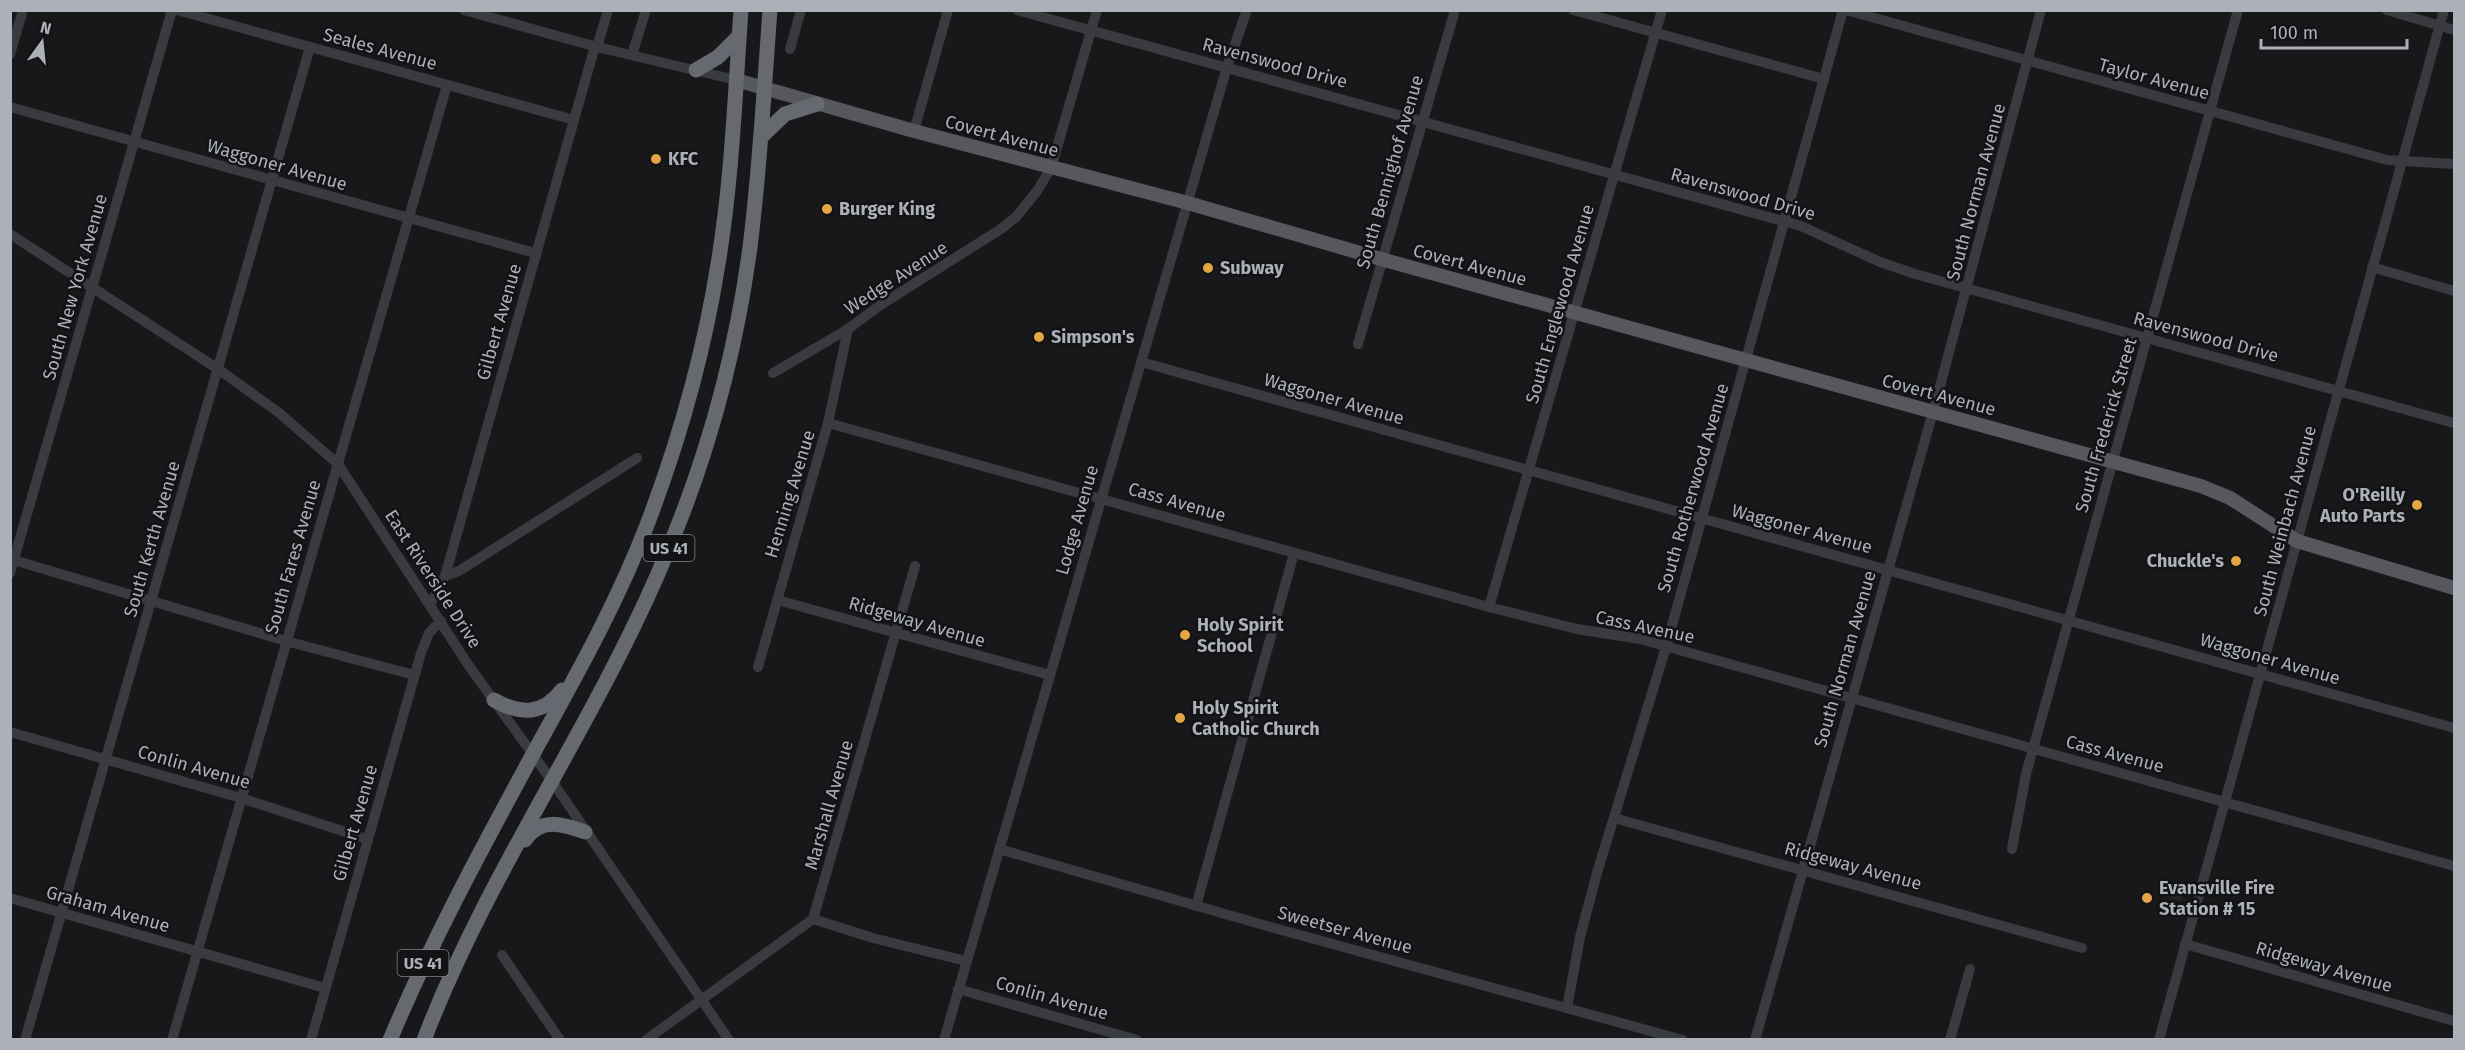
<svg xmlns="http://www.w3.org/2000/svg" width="2465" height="1050" font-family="'Fira Sans',sans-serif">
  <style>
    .grass { fill: url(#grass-tufts) }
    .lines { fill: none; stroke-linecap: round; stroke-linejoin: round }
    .minor { stroke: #393b3f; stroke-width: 10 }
    .major { stroke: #56585d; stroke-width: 14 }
    .highway { stroke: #66696f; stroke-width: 15 }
    .poi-dot { fill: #e4a546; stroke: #131315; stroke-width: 2 }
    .labels { text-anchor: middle; stroke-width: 5; stroke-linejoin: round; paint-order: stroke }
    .shield { fill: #131315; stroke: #7d8188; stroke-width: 1.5 }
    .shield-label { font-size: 16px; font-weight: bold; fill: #abb0b9 }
    .street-label { font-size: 18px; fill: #abb0b9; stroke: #131315 }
    .poi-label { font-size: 18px; font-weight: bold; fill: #abb0b9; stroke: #131315; text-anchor: start }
  </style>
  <defs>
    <pattern id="grass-tufts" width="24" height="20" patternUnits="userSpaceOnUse" patternTransform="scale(1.5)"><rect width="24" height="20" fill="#202821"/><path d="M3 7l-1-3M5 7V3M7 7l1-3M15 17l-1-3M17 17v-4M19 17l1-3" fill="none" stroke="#3e453f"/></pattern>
  </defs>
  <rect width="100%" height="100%" fill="#18181a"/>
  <polygon class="grass" points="2160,879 2185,888 2187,889 2180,901 2157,894"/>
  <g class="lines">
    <g class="minor">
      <polyline points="177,10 574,120"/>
      <polyline points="464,10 597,47 736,80"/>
      <polyline points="1017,10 1801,226 1880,262 1915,274 2454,423"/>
      <polyline points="1573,10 1824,79"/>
      <polyline points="1846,10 2387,160 2454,164"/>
      <polyline points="2387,10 2454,30"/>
      <polyline points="597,47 608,10"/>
      <polyline points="790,49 801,10"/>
      <polyline points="10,54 23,10"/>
      <polyline points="632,55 646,10"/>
      <polyline points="10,107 535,253"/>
      <polyline points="914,131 948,10"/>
      <polyline points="10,234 218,369 278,412 338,464 469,666 552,781 729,1040"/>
      <polyline points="2372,267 2454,291"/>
      <polyline points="1358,344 1455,10"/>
      <polyline points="1141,362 2454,728"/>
      <polyline points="773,373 848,329 882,304 1001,229 1016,217 1037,191 1051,168 1097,10"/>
      <polyline points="828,423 1489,607 1577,629 1640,639 2454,866"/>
      <polyline points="10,559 286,641 414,675"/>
      <polyline points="10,573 172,10"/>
      <polyline points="445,576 459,571 637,458"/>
      <polyline points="777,600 1050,675"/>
      <polyline points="430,605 445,576 595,46"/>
      <polyline points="1489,607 1662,10"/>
      <polyline points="758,667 828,423 848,329"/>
      <polyline points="10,732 241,798 367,839"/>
      <polyline points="1614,818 2082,948"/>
      <polyline points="999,849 1267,926 1683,1040"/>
      <polyline points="2012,849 2026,774 2238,10"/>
      <polyline points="10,898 325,988"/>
      <polyline points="1196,906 1294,553"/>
      <polyline points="813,919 873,938 966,961"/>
      <polyline points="2185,944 2454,1021"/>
      <polyline points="502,955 560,1040"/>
      <polyline points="958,989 1137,1040"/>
      <polyline points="1567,1008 1580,937 1597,873 1666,647 1843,10"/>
      <polyline points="25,1040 310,47"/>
      <polyline points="172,1040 447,85"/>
      <polyline points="311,1040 421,653 429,633 441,621"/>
      <polyline points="646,1040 813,919 915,566"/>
      <polyline points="944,1040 1227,67 1247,10"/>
      <polyline points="1755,1040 1933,412 2041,10"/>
      <polyline points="1950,1040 1970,969"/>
      <polyline points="2159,1040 2444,10"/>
    </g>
    <polyline class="major" points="736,80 914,131 1188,203 1381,259 2201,486 2230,498 2297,541 2454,588"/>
    <g class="highway">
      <polyline points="696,70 718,57 739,36"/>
      <polyline points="761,137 785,114 817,104"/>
      <path d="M494,700c26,15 49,15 68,-10"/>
      <path d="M525,840c16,-23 37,-16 60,-8"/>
      <path d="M390,1040c43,-103 96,-199 149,-297 39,-71 79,-142 108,-218 32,-84 57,-172 71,-261 14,-84 17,-169 23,-254"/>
      <path d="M424,1040c62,-163 164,-306 233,-464 46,-104 78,-216 93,-329 10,-78 14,-158 20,-237"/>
    </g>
  </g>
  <g class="poi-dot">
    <circle cx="656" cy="159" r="6"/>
    <circle cx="827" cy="209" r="6"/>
    <circle cx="1208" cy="268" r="6"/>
    <circle cx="1039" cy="337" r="6"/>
    <circle cx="2417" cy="505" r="6"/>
    <circle cx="2236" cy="561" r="6"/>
    <circle cx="1185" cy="635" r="6"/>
    <circle cx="1180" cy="718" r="6"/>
    <circle cx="2147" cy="898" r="6"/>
  </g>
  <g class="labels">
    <g class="shield">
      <rect x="643.5" y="535" width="51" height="26" rx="4.5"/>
      <rect x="397.5" y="950" width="51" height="26" rx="4.5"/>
    </g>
    <g class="shield-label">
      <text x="669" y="554">US 41</text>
      <text x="423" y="969">US 41</text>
    </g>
    <g class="street-label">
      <text transform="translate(380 49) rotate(15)" y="6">Seales Avenue</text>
      <text transform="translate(1275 63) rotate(15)" y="6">Ravenswood Drive</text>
      <text transform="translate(2154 79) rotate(15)" y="6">Taylor Avenue</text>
      <text transform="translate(1002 136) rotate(15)" y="6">Covert Avenue</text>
      <text transform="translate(277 165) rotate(16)" y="6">Waggoner Avenue</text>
      <text transform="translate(1390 172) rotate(-74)" y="6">South Bennighof Avenue</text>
      <text transform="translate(1976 192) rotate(-75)" y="6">South Norman Avenue</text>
      <text transform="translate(1743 194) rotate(16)" y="6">Ravenswood Drive</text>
      <text transform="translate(1470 265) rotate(15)" y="6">Covert Avenue</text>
      <text transform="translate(896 278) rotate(-33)" y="6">Wedge Avenue</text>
      <text transform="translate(75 287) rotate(-74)" y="6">South New York Avenue</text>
      <text transform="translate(1560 304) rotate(-74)" y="6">South Englewood Avenue</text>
      <text transform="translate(499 322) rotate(-74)" y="6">Gilbert Avenue</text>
      <text transform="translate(2206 337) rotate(15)" y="6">Ravenswood Drive</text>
      <text transform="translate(1939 395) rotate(15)" y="6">Covert Avenue</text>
      <text transform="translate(1334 399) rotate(16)" y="6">Waggoner Avenue</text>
      <text transform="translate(2106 425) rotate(-74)" y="6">South Frederick Street</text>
      <text transform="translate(1693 488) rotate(-74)" y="6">South Rotherwood Avenue</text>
      <text transform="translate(790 494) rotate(-73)" y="6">Henning Avenue</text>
      <text transform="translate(1177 502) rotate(16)" y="6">Cass Avenue</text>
      <text transform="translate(1077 520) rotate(-74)" y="6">Lodge Avenue</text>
      <text transform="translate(2285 521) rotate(-75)" y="6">South Weinbach Avenue</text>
      <text transform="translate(1802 529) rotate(15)" y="6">Waggoner Avenue</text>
      <text transform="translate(152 539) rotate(-74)" y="6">South Kerth Avenue</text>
      <text transform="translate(293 557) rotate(-74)" y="6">South Fares Avenue</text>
      <text transform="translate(433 579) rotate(57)" y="6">East Riverside Drive</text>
      <text transform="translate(917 622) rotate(16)" y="6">Ridgeway Avenue</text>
      <text transform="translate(1645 627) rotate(12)" y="6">Cass Avenue</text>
      <text transform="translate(1845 659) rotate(-74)" y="6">South Norman Avenue</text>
      <text transform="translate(2270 659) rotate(16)" y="6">Waggoner Avenue</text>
      <text transform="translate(2115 754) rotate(15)" y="6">Cass Avenue</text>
      <text transform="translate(194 767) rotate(16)" y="6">Conlin Avenue</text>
      <text transform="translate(829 805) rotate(-74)" y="6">Marshall Avenue</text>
      <text transform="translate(355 823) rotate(-74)" y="6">Gilbert Avenue</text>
      <text transform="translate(1853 866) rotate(15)" y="6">Ridgeway Avenue</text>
      <text transform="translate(108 909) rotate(16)" y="6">Graham Avenue</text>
      <text transform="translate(1345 930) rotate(15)" y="6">Sweetser Avenue</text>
      <text transform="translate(2324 967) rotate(16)" y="6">Ridgeway Avenue</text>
      <text transform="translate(1052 998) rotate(16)" y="6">Conlin Avenue</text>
    </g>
    <g class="poi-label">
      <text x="668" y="165">KFC</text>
      <text x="839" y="215">Burger King</text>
      <text x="1220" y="274">Subway</text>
      <text x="1051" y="343">Simpson's</text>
      <text x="2405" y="501" text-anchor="end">O'Reilly<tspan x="2405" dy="21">Auto Parts</tspan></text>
      <text x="2224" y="567" text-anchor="end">Chuckle's</text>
      <text x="1197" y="631">Holy Spirit<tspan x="1197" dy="21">School</tspan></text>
      <text x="1192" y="714">Holy Spirit<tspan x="1192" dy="21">Catholic Church</tspan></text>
      <text x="2159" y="894">Evansville Fire<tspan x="2159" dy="21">Station # 15</tspan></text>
    </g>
  </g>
  <rect width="2465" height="1050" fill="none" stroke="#abb0b9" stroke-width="24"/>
  <g transform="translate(42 42) rotate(15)" stroke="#131315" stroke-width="4.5" paint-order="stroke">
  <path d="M0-4.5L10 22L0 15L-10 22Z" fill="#abb0b9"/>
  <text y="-9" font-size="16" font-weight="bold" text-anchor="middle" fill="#abb0b9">N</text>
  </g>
  <path d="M2261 39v9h146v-9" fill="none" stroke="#abb0b9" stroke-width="3"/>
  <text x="2270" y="39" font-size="18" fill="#abb0b9" stroke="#131315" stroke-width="4.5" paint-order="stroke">100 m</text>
</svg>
